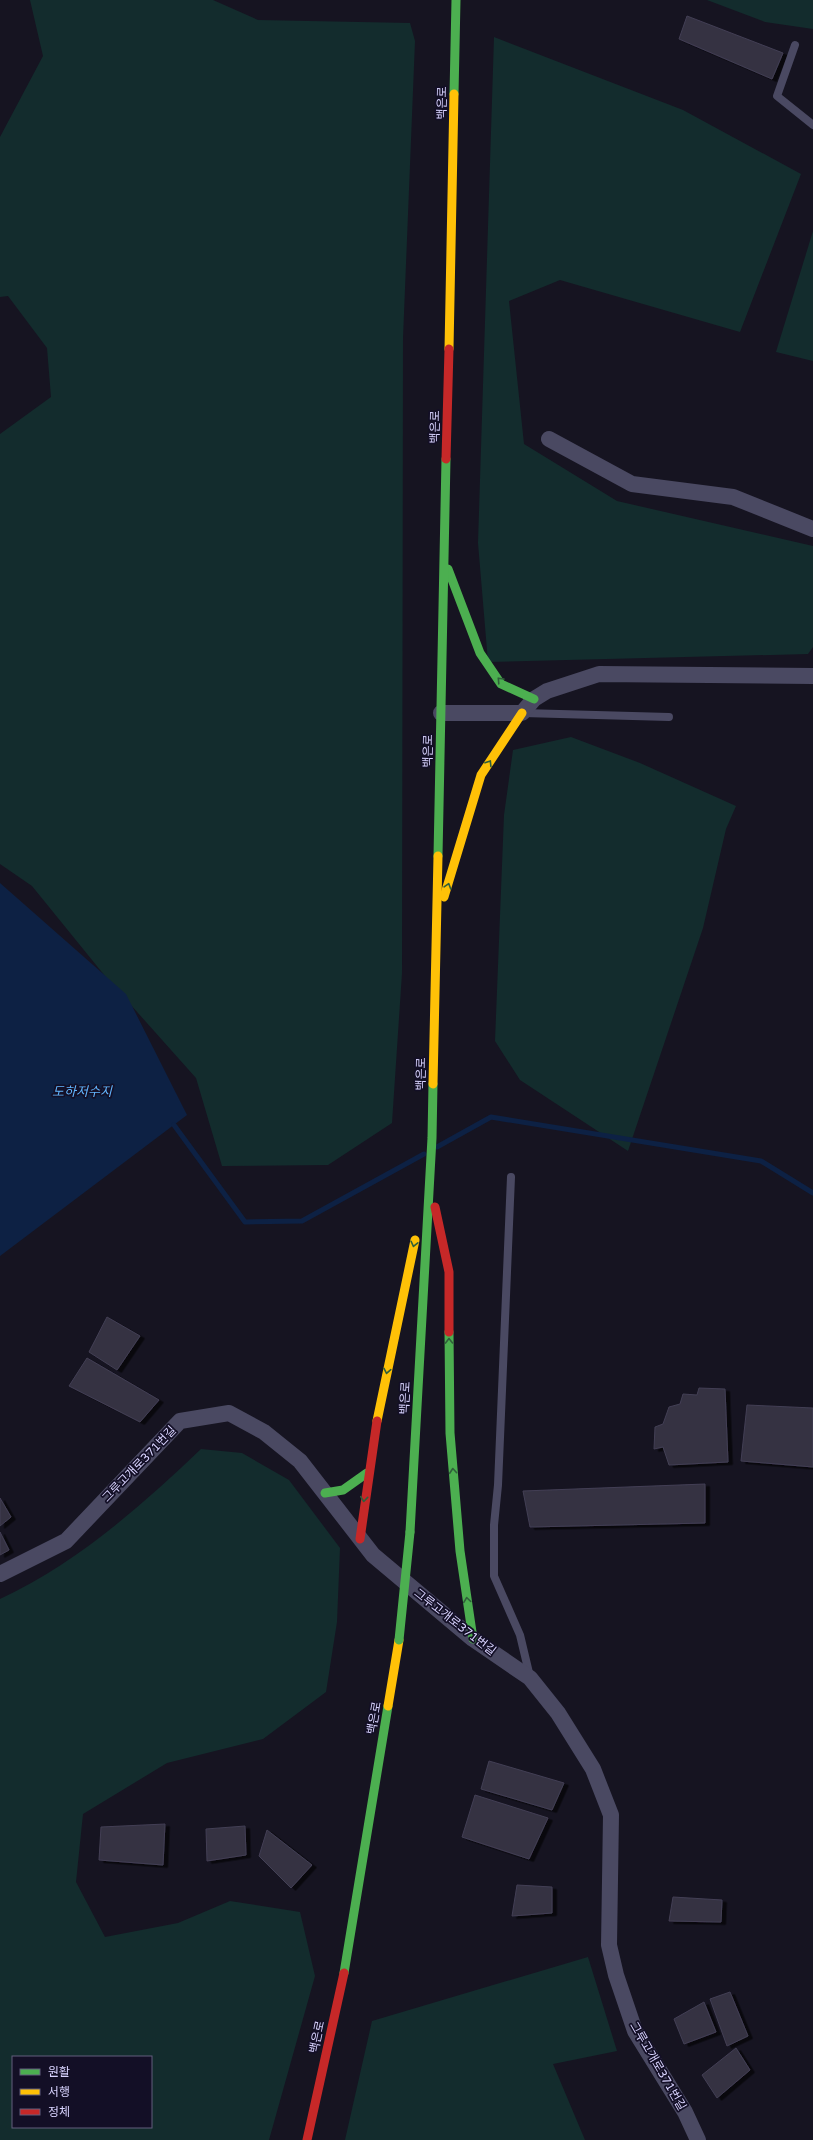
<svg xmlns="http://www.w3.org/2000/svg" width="813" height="2140" font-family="'Varela Round','Noto Sans KR',sans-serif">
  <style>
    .green { fill: #132c2d; fill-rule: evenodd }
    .water { fill: #0d2144 }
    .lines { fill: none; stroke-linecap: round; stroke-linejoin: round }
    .stream { stroke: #0d2144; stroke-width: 5 }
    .building { fill: #343243; stroke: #433f54; filter: url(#shadow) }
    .lane { stroke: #4a4962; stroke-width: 8 }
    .street { stroke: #4a4962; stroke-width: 16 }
    .fast { stroke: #4caf50; stroke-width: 9 }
    .slow { stroke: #ffc107; stroke-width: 9 }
    .jam { stroke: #c62828; stroke-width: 9 }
    .fast-bridge { stroke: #4caf50; stroke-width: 9 }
    .oneway { stroke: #305f3b }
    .labels { text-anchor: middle; stroke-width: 3.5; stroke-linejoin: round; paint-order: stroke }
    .street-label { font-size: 12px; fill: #d9d4ff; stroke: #130f26 }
    .water-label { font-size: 13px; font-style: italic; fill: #62b6ff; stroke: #130f26 }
  </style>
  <defs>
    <filter id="shadow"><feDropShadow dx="4.5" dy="2.5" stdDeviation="0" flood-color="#0009"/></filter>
  </defs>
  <rect width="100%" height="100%" fill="#161421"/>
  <g class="green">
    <polygon points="30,0 213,0 258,20 410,23 415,41 403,338 402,973 392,1123 328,1165 222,1166 196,1078 105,976 32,886 0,864 0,434 51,397 47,348 8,296 0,297 0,137 43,56"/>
    <polygon points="707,0 813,0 813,29 765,22"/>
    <polygon points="494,37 683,110 801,174 740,332 560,280 509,301 524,444 617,501 813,546 813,647 808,654 488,662 478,543"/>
    <polygon points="813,231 813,361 776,352"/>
    <polygon points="571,737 640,763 736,806 726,829 703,928 628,1151 520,1080 495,1041 504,815 513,750"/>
    <path d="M201,1449l41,4 47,27 51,68 -3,74 -11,70 -63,47 -96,24 -84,51 -7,68 29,55 73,-14 52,-22 70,11 15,64 -46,164h-269v-541c77,-36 140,-92 201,-150zM13,2057h138v70h-138z"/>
    <polygon points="588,1957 617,2051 553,2064 585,2140 345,2140 372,2021"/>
  </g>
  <polygon class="water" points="0,883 126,994 187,1115 0,1256"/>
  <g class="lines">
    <g class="stream">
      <polyline points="174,1125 245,1222 302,1221 424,1154"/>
      <polyline points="437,1147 491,1117 761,1161 813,1193"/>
    </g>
  </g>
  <g class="building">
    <polygon points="687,16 783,53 772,79 679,39"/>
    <polygon points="107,1317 140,1336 117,1370 89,1352"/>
    <polygon points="87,1358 159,1400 140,1422 69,1386"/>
    <polygon points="699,1388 725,1389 728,1462 669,1465 663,1447 654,1449 655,1427 663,1424 669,1407 680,1404 683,1394 697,1395"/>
    <polygon points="747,1405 813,1408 813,1467 741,1461"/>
    <polygon points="705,1484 705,1523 530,1527 523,1491"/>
    <polygon points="0,1498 11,1517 0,1526"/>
    <polygon points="0,1532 9,1550 0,1555"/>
    <polygon points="489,1761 564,1783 552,1810 481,1789"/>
    <polygon points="475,1795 548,1818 529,1859 462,1837"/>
    <polygon points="165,1824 163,1865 99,1860 101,1827"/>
    <polygon points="245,1826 246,1855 207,1861 206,1829"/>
    <polygon points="267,1830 312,1865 291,1888 259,1856"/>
    <polygon points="517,1885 552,1887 552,1913 512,1916"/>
    <polygon points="673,1897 722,1900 721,1922 669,1921"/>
    <polygon points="730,1992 748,2036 727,2046 710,1999"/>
    <polygon points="704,2002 716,2032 684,2044 674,2019"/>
    <polygon points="736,2048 750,2070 717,2098 702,2075"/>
  </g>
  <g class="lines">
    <g class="lane">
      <polyline points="795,45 777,96 813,125"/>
      <polyline points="523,713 669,717"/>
      <polyline points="511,1177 498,1485 494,1525 494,1576 520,1635 530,1677"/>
    </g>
    <g class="street">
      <polyline points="549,439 632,484 733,497 813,529"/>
      <polyline points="441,713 522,713 534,699 547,691 599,674 813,676"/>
      <polyline points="0,1574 66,1541 180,1421 229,1413 264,1432 300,1461 373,1555 473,1639 530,1678 558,1713 593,1769 611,1815 609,1945 616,1975 635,2031 685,2112 698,2140"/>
    </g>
    <g class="fast">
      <polyline points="454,94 456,0"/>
      <polyline points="448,569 480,653 501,684 534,699"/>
      <polyline points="438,856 446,459"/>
      <polyline points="449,1332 450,1433 460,1551 473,1639"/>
      <polyline points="325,1493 343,1490 367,1473"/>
      <polyline points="410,1532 432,1138 433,1084"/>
      <polyline points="344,1973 388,1706"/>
    </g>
    <g class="slow">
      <polyline points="449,349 454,94"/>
      <polyline points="444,897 481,775 522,713"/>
      <polyline points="433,1084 438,856"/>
      <polyline points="377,1421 415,1240"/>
      <polyline points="388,1706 399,1640"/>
    </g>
    <g class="jam">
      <polyline points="446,459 449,349"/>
      <polyline points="435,1207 449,1272 449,1332"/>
      <polyline points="360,1539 377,1421"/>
      <polyline points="307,2140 344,1973"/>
    </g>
    <polyline class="fast-bridge" points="399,1640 410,1532"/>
  </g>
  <defs><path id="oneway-chevron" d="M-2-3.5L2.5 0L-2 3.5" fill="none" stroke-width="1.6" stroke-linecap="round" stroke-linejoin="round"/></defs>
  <g class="oneway">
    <use href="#oneway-chevron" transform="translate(500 680) rotate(-133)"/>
    <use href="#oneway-chevron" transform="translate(489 763) rotate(-58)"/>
    <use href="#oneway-chevron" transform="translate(448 886) rotate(-73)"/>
    <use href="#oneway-chevron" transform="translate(414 1244) rotate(103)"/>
    <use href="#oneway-chevron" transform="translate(449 1341) rotate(-91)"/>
    <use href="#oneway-chevron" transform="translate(387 1371) rotate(101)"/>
    <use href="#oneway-chevron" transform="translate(453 1471) rotate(-95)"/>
    <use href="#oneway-chevron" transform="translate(364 1499) rotate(96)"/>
    <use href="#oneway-chevron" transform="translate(467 1600) rotate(-98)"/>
  </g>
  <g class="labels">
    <g class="street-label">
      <text transform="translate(442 103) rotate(-89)" y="4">백은로</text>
      <text transform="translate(435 427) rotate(-89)" y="4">백은로</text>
      <text transform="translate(428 751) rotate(-89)" y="4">백은로</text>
      <text transform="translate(421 1074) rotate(-89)" y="4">백은로</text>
      <text transform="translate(405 1398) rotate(-87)" y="4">백은로</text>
      <text transform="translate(139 1464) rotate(-46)" y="4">그루고개로371번길</text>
      <text transform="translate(455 1622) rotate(38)" y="4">그루고개로371번길</text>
      <text transform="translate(374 1718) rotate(-80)" y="4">백은로</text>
      <text transform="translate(317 2037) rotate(-78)" y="4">백은로</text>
      <text transform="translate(658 2066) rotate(60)" y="4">그루고개로371번길</text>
    </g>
    <g class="water-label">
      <text x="82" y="1096">도하저수지</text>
    </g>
  </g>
  <rect x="12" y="2056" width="140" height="72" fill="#130f26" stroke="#625e7d"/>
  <rect x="20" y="2069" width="20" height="6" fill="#4caf50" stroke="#625e7d"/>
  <text x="48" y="2076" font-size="12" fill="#d9d4ff">원활</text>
  <rect x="20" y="2089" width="20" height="6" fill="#ffc107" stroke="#625e7d"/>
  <text x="48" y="2096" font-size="12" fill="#d9d4ff">서행</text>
  <rect x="20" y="2109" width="20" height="6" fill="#c62828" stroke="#625e7d"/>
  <text x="48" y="2116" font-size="12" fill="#d9d4ff">정체</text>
</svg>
